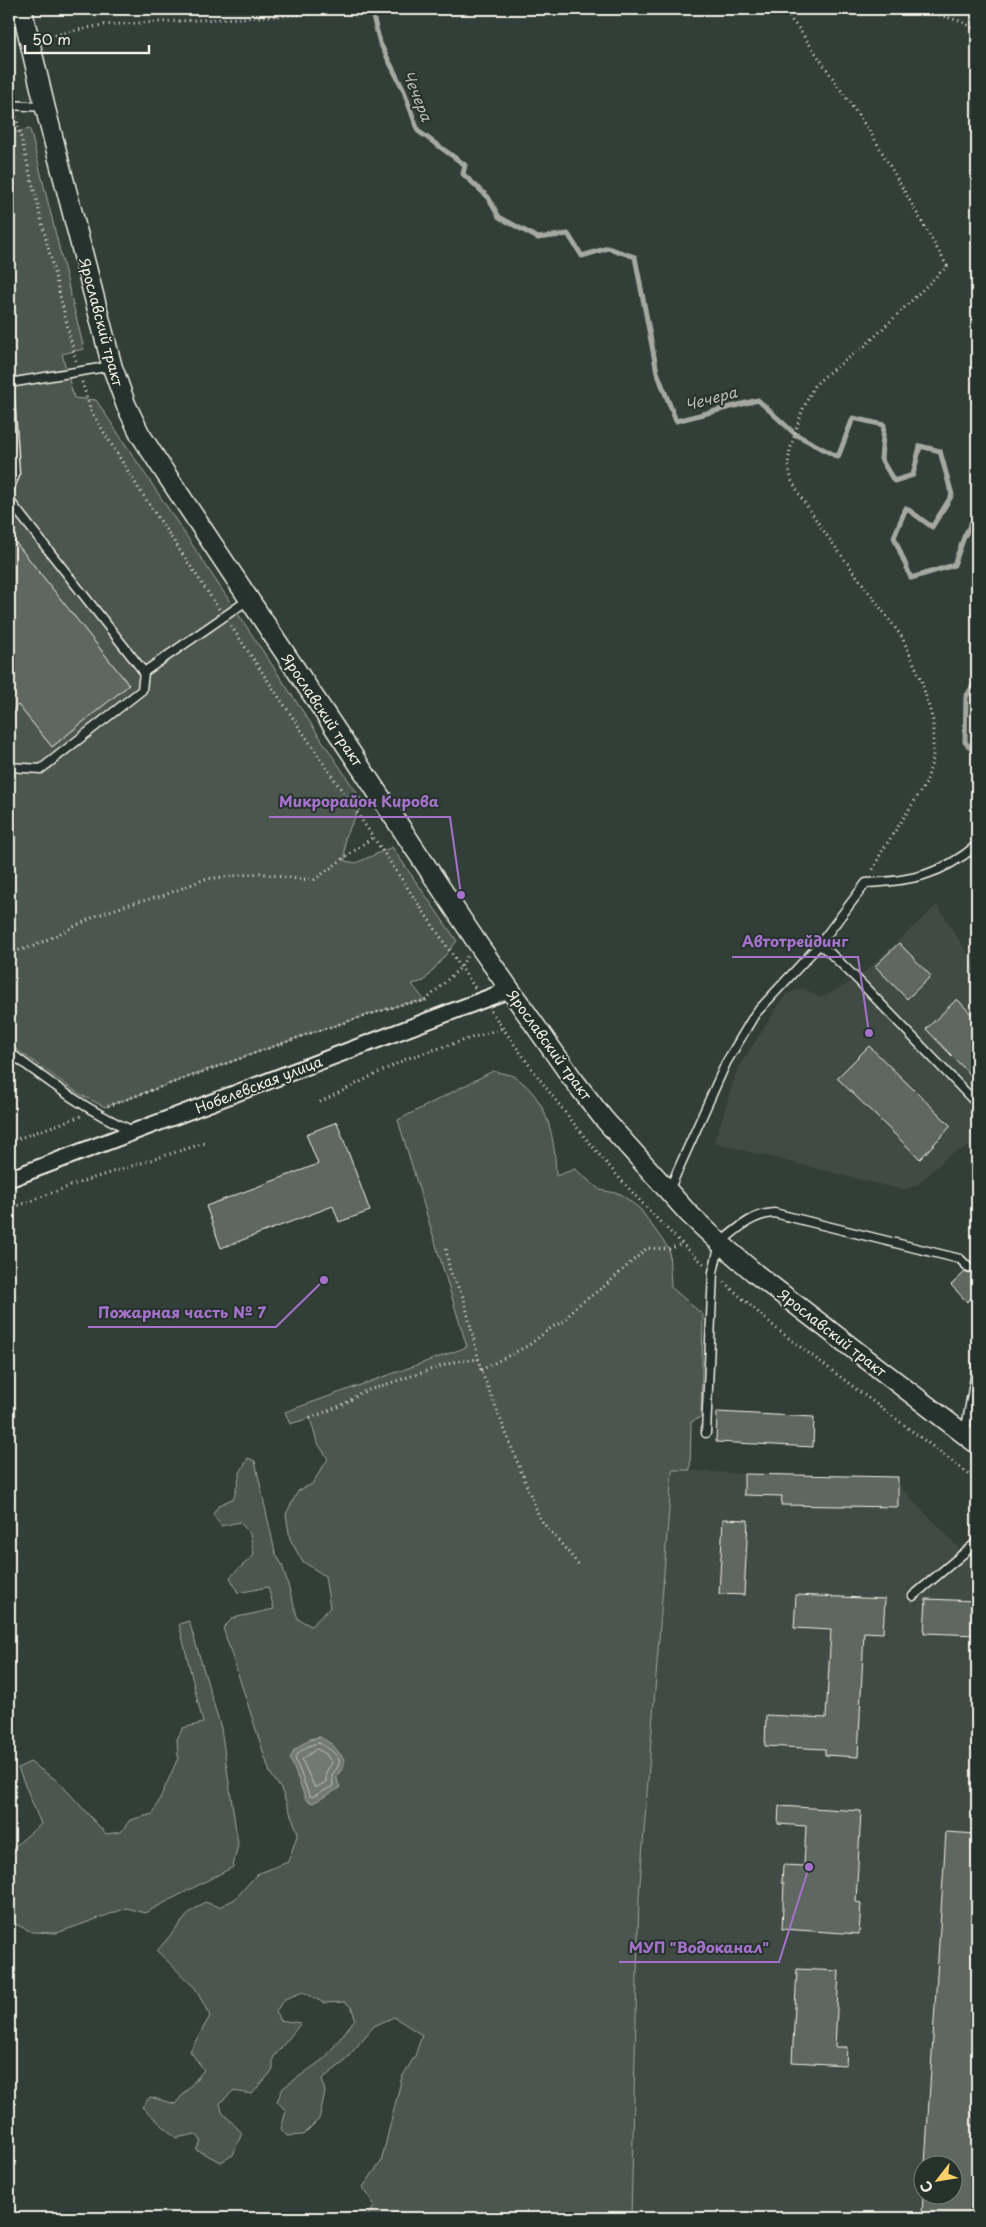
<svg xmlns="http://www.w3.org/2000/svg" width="986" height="2227" font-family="'Playpen Sans',sans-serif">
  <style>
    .built { fill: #404b44; fill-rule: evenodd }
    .green { fill: #4c564f; stroke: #a0a49c; fill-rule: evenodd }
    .water { fill: #727972; stroke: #a6a9a1 }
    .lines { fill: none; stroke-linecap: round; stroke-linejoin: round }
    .shore { stroke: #c0c1b9; stroke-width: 1 }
    .stream { stroke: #a6a9a1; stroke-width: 5 }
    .building { fill: #5f6861; stroke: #f4f1e8 }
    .service-casing { stroke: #f4f1e8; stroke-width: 11 }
    .minor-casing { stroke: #f4f1e8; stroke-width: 19 }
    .tertiary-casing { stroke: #f4f1e8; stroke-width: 22 }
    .path { stroke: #f4f1e8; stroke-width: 3; stroke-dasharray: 1 4; stroke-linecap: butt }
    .service { stroke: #26332d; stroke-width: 8 }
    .minor { stroke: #26332d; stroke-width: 15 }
    .tertiary { stroke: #26332d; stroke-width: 19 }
    .labels { text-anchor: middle; stroke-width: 4; stroke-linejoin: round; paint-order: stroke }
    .street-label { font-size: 14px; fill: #f4f1e8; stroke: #26332d }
    .water-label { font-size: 15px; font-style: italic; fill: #babbb3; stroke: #26332d }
    .leader { fill: none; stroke: #a571cd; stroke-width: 2 }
    .callout-dot { fill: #a571cd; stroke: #26332d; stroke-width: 2 }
    .callout-label { font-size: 15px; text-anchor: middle; font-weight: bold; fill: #a571cd; stroke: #26332d; stroke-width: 4; stroke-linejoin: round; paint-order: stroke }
  </style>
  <rect width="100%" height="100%" fill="#323e38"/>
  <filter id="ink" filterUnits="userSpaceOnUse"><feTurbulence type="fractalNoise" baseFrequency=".02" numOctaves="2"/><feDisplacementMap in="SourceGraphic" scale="10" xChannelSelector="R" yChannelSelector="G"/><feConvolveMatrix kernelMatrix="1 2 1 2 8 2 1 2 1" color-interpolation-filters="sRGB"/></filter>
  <g filter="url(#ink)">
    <g class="built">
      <polygon points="937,905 977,968 977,1151 971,1146 952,1153 916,1186 902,1190 714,1143 738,1068 786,994 804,988 820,998 857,979"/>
      <path d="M672,1469l72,5 154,3v8l79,81v652h-346l8,-322zM924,2164h30v30h-30z"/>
    </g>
    <g class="green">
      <polygon points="30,129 84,349 62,354 74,398 96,400 363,802 345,837 345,861 356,863 392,847 457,941 424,981 412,984 425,1001 403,1004 311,1033 105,1107 79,1094 9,1044 9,154 10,133"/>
      <path d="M493,1071c6,2 16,3 22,6 34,22 40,63 41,99l19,-7 25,21 21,4 19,15 29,40 2,38 32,28 -2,102 -10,5 -1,48h-18l-33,426 -8,322h-266l10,-12 -12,-19 18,-25 21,-85 13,-21 7,-21 -28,-18 -20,9 -31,37 -21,16 3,13 -6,27 -16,16 -16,1 -6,-7 5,-18 -9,-10 6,-13 42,-30 30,-39 -3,-11 -7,-6 -21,1 -21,-11 -18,7 -9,12 3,9 22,3 -28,35v12l-21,24 -19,-3 -13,12 2,9 20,21 -9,22 -12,7 -25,-12 5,-9 -5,-7 -20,4 -34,-31 8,-10 25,7 29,-34 -14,-19 20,-35 -15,-28 -38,-37 33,-39 15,-10 14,5 16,-8 22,-25 31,-12 10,-29 -17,-44 -11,-16 -47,-145 10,-10 41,-9 -6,-22 -30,6 -8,-16 24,-22 -4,-21 -10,-12 -19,4 -8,-12 6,-9 15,-7 6,-25 8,-15 7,3 20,91 7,13 16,54 13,7 19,-18 -5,-32 -23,-15 -12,-22 -4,-25 12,-23 14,-7 16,-25 -11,-17 -7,-24 -20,6 -5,-12 182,-65 -69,-227zM320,1737l24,30 -8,9 -43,-25 16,-12z"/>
      <polygon points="189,1621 221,1728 238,1844 233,1867 145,1913 127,1908 57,1933 32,1932 9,1921 9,1851 41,1824 18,1768 30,1762 59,1782 106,1834 121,1832 130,1820 153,1814 178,1758 177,1739 183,1728 203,1723 179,1624"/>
    </g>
    <path class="water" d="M320,1737l13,8 11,14v8l-8,9 4,12 -27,15 -7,-3 -16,-42c5,-12 17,-18 30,-21z"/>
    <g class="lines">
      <g class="shore">
        <path d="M319,1743c6,3 22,12 20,21 -1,3 -5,8 -7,11l1,11 -21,11 -3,-2 -14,-37c4,-8 15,-14 24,-15z"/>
        <polygon points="317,1749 326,1754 332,1763 326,1772 326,1782 315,1788 302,1760"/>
      </g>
      <g class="stream">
        <polyline points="374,20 380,43 404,91 418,131 465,165 463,174 488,197 499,217 538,238 568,234 582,256 608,248 635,257 657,372 676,421 758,400 795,434 838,457 853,418 884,425 881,459 894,481 913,475 920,446 940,451 952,495 932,527 906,508 894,537 911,578 954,565 964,537 977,512"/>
        <polyline points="977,679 966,697 965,742 977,755"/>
        <polyline points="977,826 977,824"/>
      </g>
    </g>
    <g class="building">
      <polygon points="9,534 129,685 52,747 18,705 9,713"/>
      <polygon points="899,943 931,976 907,999 875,966"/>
      <polygon points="957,999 977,1020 977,1082 926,1029"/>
      <polygon points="869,1046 951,1126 920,1159 837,1078"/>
      <polygon points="337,1122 370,1211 339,1222 333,1206 221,1248 206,1206 318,1164 306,1134"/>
      <polygon points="977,1259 977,1292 967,1302 951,1285 965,1272 968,1274 973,1272 974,1269 973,1264"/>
      <polygon points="717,1412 814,1417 813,1447 716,1442"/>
      <polygon points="744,1474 898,1477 898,1507 781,1505 782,1496 744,1495"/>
      <polygon points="723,1519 748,1520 744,1595 719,1594"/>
      <polygon points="796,1595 885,1599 883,1633 864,1632 858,1757 825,1755 825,1749 765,1746 766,1715 826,1718 831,1630 794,1628"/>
      <polygon points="926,1599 977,1601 977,1635 924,1633"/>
      <polygon points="779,1806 861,1811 856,1902 861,1903 859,1934 782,1929 784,1883 782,1883 783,1865 804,1866 806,1826 778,1824"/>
      <polygon points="946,1832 977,1834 977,2218 922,2218 923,2194 954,2194 954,2164 925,2164"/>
      <polygon points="797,1969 839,1971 835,2047 847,2047 846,2065 792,2062"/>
    </g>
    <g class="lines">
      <defs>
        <g id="service">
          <polyline points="9,105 45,107"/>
          <polyline points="9,383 112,366"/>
          <polyline points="9,490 15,475 9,383"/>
          <polyline points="9,500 144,672 248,600"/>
          <polyline points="9,767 41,769 142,690 144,672"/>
          <polyline points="819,945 828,951 857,979 977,1104"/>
          <path d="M9,1052c40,30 78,59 124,79"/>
          <path d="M669,1190l57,-127 29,-49 64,-69 47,-62c46,-2 75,-8 111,-38"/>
          <path d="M706,1433l7,-161 7,-29c16,-13 32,-29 54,-30l186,46 9,9"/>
          <polyline points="965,1433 977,1366"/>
          <polyline points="913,1596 977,1542"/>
        </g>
        <polyline id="minor" points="9,1179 509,990"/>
        <polyline id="tertiary" points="22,9 45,107 112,366 126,405 140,434 158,462 480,947 572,1078 603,1118 688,1213 720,1243 756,1274 977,1444"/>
      </defs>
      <use href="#service" class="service-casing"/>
      <use href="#minor" class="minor-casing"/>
      <use href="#tertiary" class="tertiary-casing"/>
      <g class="path">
        <polyline points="782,9 799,29 874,138 947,266 864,347 828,373 814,386 802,411 790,450 788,464 792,481 802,499 825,533 902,637 921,679 933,721 933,759 926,783 881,853 872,872"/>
        <polyline points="920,9 963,22 977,31"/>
        <polyline points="45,37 102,25 414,9"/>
        <polyline points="16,117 76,361"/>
        <polyline points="82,382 91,411 137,486 219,609"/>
        <polyline points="231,626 475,988"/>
        <polyline points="9,953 34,946 98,915 130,904 162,896 205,879 260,873 289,878 314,880 373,837"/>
        <path d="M491,1011c62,90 132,180 213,253"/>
        <polyline points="320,1102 408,1058 503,1028"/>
        <polyline points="108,1106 311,1033 403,1004 425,1001 461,967 467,956"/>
        <polyline points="9,1142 81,1116"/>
        <polyline points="9,1209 81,1182 208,1142"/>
        <polyline points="446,1249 450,1271 464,1299 481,1370 540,1519 580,1566"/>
        <polyline points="724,1282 778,1330 977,1480"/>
        <polyline points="481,1370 529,1345 552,1327 565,1321 573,1309 606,1285 647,1248 669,1249 682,1244"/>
        <polyline points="310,1418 345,1404 360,1393 454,1362 479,1359"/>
      </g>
      <use href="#service" class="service"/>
      <use href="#minor" class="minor"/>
      <use href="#tertiary" class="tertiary"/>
    </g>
  </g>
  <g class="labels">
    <g class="street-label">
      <text transform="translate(101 322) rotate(75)" y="5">Ярославский тракт</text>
      <text transform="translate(322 710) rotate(56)" y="5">Ярославский тракт</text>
      <text transform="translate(549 1045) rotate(54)" y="5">Ярославский тракт</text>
      <text transform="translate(259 1085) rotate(-21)" y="5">Нобелевская улица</text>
      <text transform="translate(832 1333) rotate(38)" y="5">Ярославский тракт</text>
    </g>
    <g class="water-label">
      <text transform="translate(417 96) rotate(68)" y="5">Чечера</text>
      <text transform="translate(711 399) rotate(-15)" y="5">Чечера</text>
    </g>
  </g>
  <path class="leader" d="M461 895L450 817H269M869 1033L858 957H732M324 1280L276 1327H88M809 1867L779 1962H619"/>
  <g class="callout-dot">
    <circle cx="461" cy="895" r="5"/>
    <circle cx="869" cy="1033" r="5"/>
    <circle cx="324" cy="1280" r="5"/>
    <circle cx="809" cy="1867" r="5"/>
  </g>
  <g class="callout-label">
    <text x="359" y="807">Микрорайон Кирова</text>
    <text x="795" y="947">Автотрейдинг</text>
    <text x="182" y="1318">Пожарная часть № 7</text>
    <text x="699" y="1953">МУП "Водоканал"</text>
  </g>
  <rect width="986" height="2227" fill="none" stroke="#26332d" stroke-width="30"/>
  <rect x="15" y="15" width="956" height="2197" fill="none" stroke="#f4f1e8" stroke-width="2" filter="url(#ink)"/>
  <g transform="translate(938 2180) rotate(239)"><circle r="24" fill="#26332d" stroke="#787f78"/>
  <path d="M0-4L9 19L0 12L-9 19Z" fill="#ffd166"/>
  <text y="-8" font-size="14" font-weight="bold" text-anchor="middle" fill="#f4f1e8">С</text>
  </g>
  <path d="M25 45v8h124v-8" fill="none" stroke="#f4f1e8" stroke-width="2.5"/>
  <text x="32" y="45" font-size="15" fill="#f4f1e8" stroke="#26332d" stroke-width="4" paint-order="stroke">50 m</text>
</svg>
